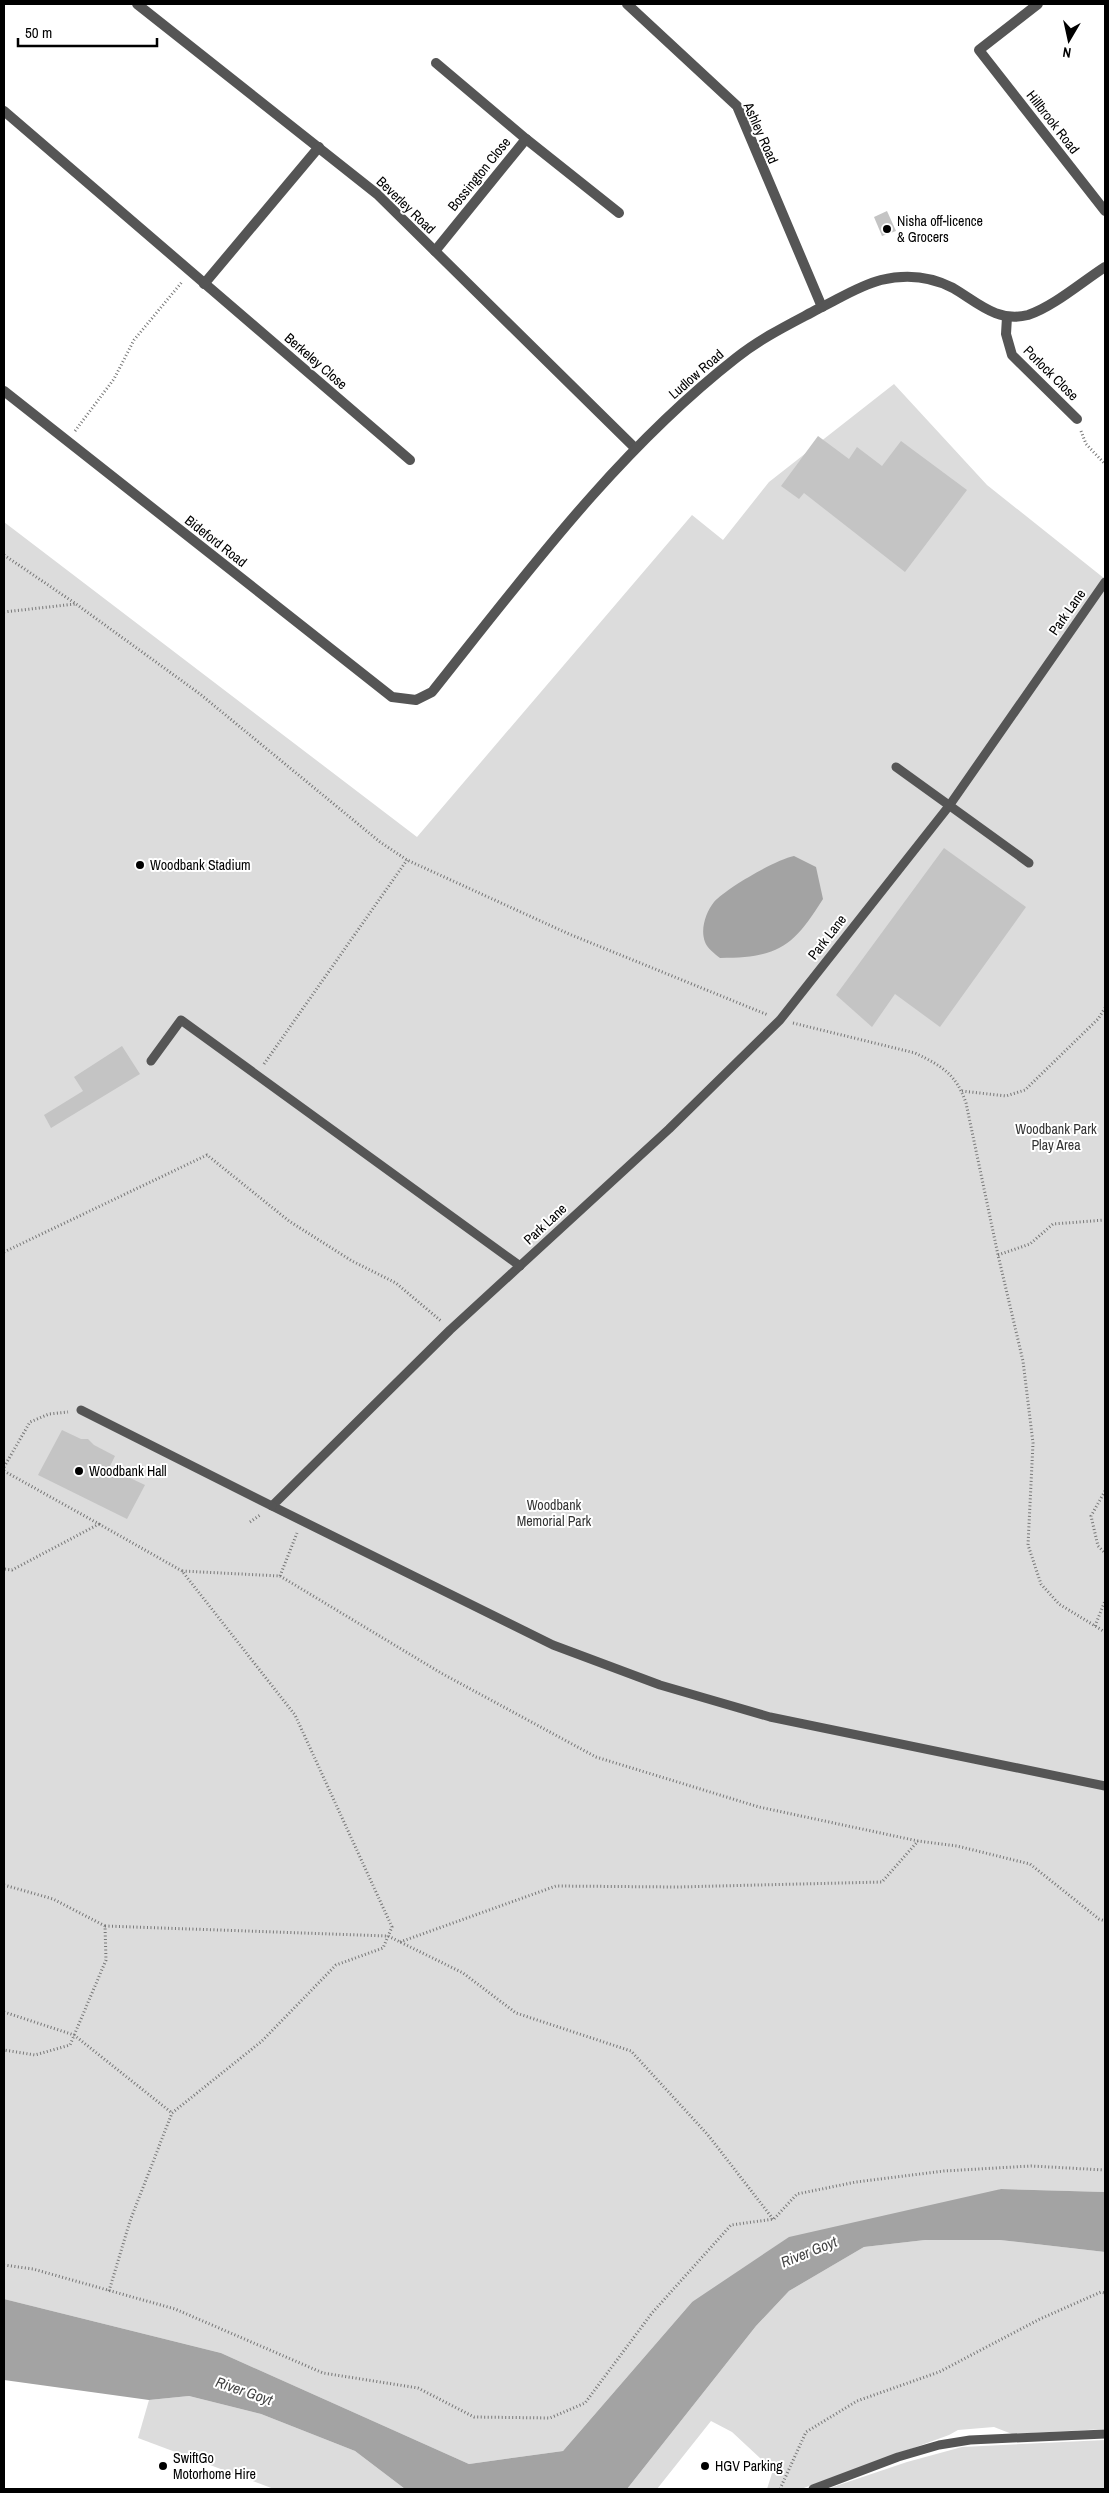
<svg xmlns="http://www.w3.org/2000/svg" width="1109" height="2493" font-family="'Archivo Narrow',sans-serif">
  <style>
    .green { fill: #dcdcdc }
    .water { fill: #a3a3a3 }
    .building { fill: #c4c4c4 }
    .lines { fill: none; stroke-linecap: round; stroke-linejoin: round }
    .path { stroke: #777; stroke-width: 3; stroke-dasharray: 1 2.5; stroke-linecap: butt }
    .lane { stroke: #555; stroke-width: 9 }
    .street { stroke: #555; stroke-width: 10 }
    .poi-dot { fill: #000; stroke: #fff; stroke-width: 2 }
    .labels { text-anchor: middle; stroke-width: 4; stroke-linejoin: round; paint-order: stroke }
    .street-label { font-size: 14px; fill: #000; stroke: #fff }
    .poi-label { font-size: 14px; fill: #000; stroke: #fff; text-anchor: start }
    .park-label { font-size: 14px; fill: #333; stroke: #fff }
    .water-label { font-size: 15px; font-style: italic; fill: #444; stroke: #fff }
  </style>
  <rect width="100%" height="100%" fill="#fff"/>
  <g class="green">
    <polygon points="894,384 987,485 1105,579 1105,2192 1001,2189 692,2302 563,2451 469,2464 221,2353 4,2299 4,522 417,837 692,515 723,540 769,482"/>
    <polygon points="925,2240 1000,2240 1105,2252 1105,2429 1012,2434 994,2427 958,2430 949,2435 801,2489 767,2489 773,2470 732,2432 711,2421 657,2489 627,2489 756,2326 789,2291 864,2247"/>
    <polygon points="189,2396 261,2414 355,2451 405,2489 274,2489 138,2438 149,2400"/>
    <polygon points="1105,2440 1105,2489 827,2489 907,2462 962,2447"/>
  </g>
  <g class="water">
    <path d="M794,856l22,11 7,32c-30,48 -45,59 -103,59 -5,-4 -13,-10 -15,-16 -5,-13 1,-30 9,-40 13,-14 61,-42 80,-46z"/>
    <polygon points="1001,2189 1105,2192 1105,2252 1000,2240 925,2240 864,2247 789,2291 756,2326 627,2489 405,2489 355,2451 261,2414 189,2396 149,2400 4,2380 4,2299 221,2353 469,2464 563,2451 692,2302 789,2237"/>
  </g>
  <g class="building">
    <polygon points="887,211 896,231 882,236 874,217"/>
    <polygon points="818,436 849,459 857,447 882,466 901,441 967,490 905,572 804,493 799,499 781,486"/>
    <polygon points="944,848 1026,907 940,1027 895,994 872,1027 836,995"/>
    <polygon points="122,1046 140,1074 51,1128 44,1115 83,1091 74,1077"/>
    <polygon points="62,1430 81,1439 88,1439 94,1445 115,1456 109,1468 145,1485 127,1519 38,1475"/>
  </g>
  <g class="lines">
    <g class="path">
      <polyline points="75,431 114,379 134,340 182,282"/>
      <polyline points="1081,431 1086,444 1105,464"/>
      <polyline points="4,555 76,604 200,694 380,842 407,860 569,934 768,1015"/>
      <polyline points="4,612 75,604"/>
      <path d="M793,1023l122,30c27,13 41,21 51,50l32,152 25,106 10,82 -5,102 13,39 18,20 46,28"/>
      <polyline points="264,1064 407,860"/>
      <polyline points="962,1091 1006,1096 1025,1090 1098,1019 1105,1008"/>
      <polyline points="4,1252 207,1155 289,1221 352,1261 396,1283 441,1321"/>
      <polyline points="998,1255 1030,1244 1053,1224 1105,1220"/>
      <polyline points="4,1467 30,1422 49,1414 68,1412"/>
      <polyline points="4,1471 99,1524 12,1570 4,1569"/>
      <polyline points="1105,1491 1091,1516 1098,1546 1105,1553"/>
      <polyline points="250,1522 260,1515"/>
      <polyline points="99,1524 182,1571"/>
      <polyline points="280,1576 297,1533"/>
      <polyline points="1095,1626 1105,1601"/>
      <polyline points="4,1885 53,1899 105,1926 106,1960 70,2045 35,2055 4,2050"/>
      <polyline points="105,1926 388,1936 463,1973 516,2013 631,2051 708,2135 773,2219"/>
      <polyline points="400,1942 556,1886 677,1887 882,1882 918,1841"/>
      <polyline points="4,2012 74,2035 172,2113"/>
      <polyline points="4,2265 33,2269 175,2309 323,2373 418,2388 474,2417 550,2418 585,2403 652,2313 731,2225 774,2219 797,2194 856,2182 944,2171 1031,2166 1105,2170"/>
      <polyline points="109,2291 130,2221 172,2113 262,2041 336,1965 383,1948 392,1927 295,1715 182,1571 280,1576 441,1673 596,1757 759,1807 918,1841 957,1846 1030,1864 1099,1919 1105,1921"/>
      <polyline points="780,2489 806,2432 857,2401 939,2372 1040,2319 1101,2292 1105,2293"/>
    </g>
    <g class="lane">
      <polyline points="1105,582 949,806 780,1020 669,1129 450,1330 272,1506 553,1645 660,1685 770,1717 1105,1786"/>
      <polyline points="896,767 1029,863"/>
      <polyline points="151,1061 181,1020 520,1266"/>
      <polyline points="81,1410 272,1506"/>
      <polyline points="813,2489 898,2457 939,2445 970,2440 1105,2434"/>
    </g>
    <g class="street">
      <polyline points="137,4 377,194 635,448"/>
      <polyline points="627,4 737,106 822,307"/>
      <polyline points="1038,4 979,50 1105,211"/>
      <polyline points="436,63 526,139 619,213"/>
      <polyline points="4,111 410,460"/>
      <polyline points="435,251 526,139"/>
      <polyline points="204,284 319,147"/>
      <polyline points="1007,317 1006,334 1012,355 1077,419"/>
      <path d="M4,391l388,306 24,3 16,-8c94,-118 185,-241 304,-334 25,-20 54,-34 82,-49 21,-10 40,-23 63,-29 25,-6 49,-4 72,8 24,14 44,35 75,27 25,-8 55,-34 77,-48"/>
    </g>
  </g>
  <g class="poi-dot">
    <circle cx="887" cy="229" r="5"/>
    <circle cx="140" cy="865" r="5"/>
    <circle cx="79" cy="1471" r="5"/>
    <circle cx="163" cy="2466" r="5"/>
    <circle cx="705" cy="2466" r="5"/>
  </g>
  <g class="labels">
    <g class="street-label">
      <text transform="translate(1053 122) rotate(52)" y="5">Hillbrook Road</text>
      <text transform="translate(761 133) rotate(66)" y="5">Ashley Road</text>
      <text transform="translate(479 174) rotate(-51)" y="5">Bossington Close</text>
      <text transform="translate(406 205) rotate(44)" y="5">Beverley Road</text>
      <text transform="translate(316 361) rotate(41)" y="5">Berkeley Close</text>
      <text transform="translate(1051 373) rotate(45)" y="5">Porlock Close</text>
      <text transform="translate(696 374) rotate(-41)" y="5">Ludlow Road</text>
      <text transform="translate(216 541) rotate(38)" y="5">Bideford Road</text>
      <text transform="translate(1067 612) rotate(-55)" y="5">Park Lane</text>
      <text transform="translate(827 937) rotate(-52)" y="5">Park Lane</text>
      <text transform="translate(545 1224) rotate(-43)" y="5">Park Lane</text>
    </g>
    <g class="poi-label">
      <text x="897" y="226">Nisha off-licence<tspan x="897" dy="16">&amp; Grocers</tspan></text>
      <text x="150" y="870">Woodbank Stadium</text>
      <text x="89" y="1476">Woodbank Hall</text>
      <text x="173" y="2463">SwiftGo<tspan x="173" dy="16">Motorhome Hire</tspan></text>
      <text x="715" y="2471">HGV Parking</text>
    </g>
    <g class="park-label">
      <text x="1056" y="1134">Woodbank Park<tspan x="1056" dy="16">Play Area</tspan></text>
      <text x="554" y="1510">Woodbank<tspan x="554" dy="16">Memorial Park</tspan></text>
    </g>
    <g class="water-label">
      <text transform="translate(809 2252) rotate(-22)" y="5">River Goyt</text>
      <text transform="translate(244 2391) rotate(19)" y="5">River Goyt</text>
    </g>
  </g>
  <rect width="1109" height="2493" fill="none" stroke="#000000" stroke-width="10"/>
  <g transform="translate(1069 40) rotate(189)" stroke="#ffffff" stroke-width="4" paint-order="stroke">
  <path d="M0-4L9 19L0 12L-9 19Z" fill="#000000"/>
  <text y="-8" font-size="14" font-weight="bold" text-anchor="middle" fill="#000000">N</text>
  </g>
  <path d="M18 38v8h139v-8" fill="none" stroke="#000000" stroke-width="2.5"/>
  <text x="25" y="38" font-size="15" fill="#000000" stroke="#ffffff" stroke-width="4" paint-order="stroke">50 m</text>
</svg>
